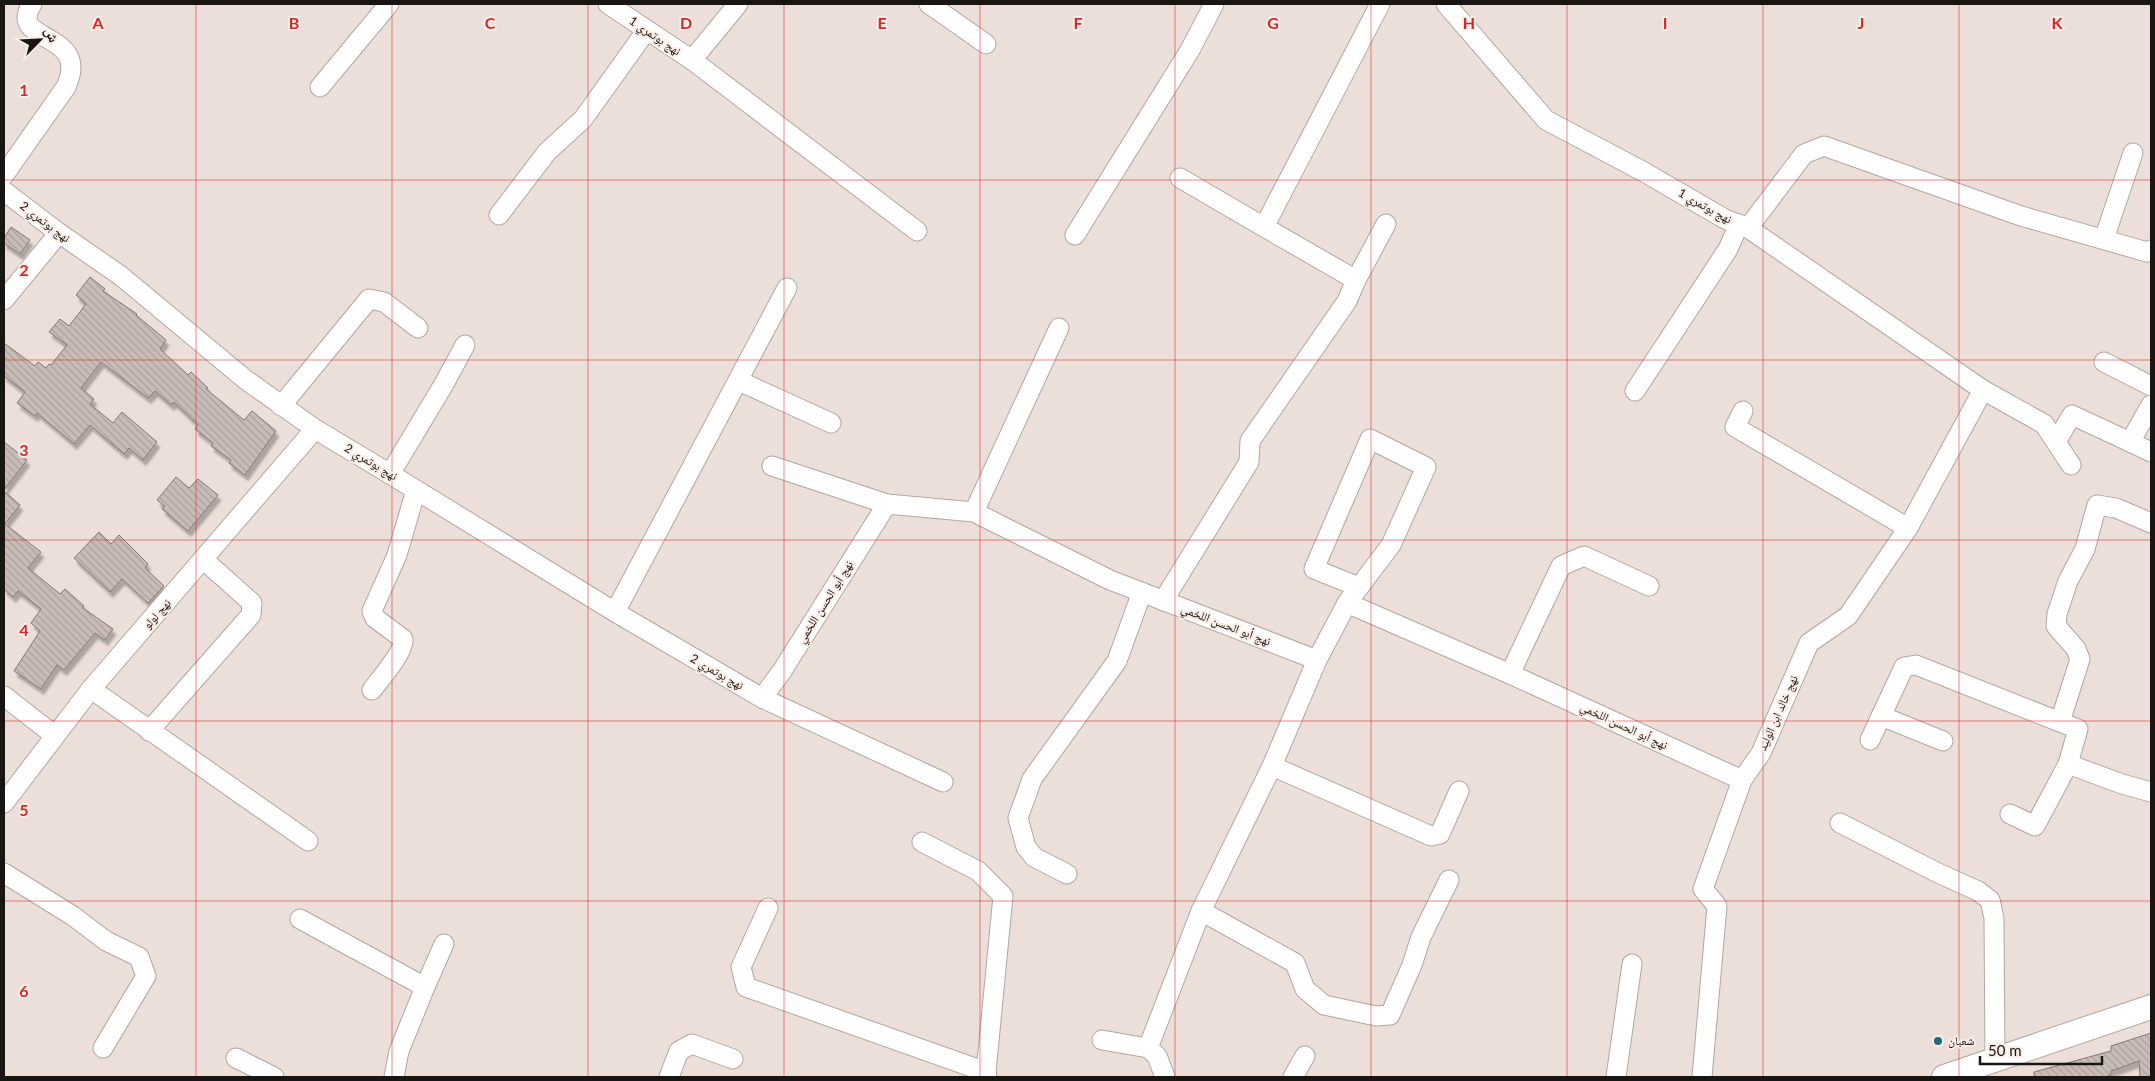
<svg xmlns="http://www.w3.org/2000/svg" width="2155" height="1081" font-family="Lato,'Noto Naskh Arabic',sans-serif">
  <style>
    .building { fill: url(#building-back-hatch); stroke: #847872; filter: url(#shadow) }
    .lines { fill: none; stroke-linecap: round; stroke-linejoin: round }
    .minor-casing { stroke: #b3a6a0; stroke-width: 21 }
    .major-casing { stroke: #b3a6a0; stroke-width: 26 }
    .minor { stroke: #fff; stroke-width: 19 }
    .major { stroke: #fff; stroke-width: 24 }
    .grid { fill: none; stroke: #d62828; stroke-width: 1; stroke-opacity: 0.55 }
    .poi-dot { fill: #206875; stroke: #faece6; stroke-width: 2 }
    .labels { text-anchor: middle; stroke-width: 4; stroke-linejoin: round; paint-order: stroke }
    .street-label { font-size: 12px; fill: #191513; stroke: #faece6 }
    .poi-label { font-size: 12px; fill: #191513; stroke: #faece6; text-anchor: start }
    .grid-label { font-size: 16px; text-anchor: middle; font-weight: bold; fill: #d62828; stroke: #faece6; stroke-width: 4; stroke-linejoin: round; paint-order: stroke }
  </style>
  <defs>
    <pattern id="building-back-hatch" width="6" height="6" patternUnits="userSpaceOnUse" patternTransform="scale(1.25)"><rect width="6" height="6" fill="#c9bcb6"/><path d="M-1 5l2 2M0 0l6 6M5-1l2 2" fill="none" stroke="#aca19c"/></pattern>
    <filter id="shadow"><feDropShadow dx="3" dy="5.5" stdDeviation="1" flood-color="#0004"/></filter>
  </defs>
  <rect width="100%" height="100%" fill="#ecdfd9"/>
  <g class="building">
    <polygon points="11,227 30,240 20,254 4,243 4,238"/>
    <polygon points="90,277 105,289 103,291 137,314 136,315 166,340 160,349 188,375 191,372 208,388 206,389 244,420 252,411 276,431 245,475 229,463 231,460 211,446 213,443 195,429 198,425 174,402 171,405 155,391 148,398 101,362 81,388 94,399 90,404 113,423 122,412 157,442 143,460 129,448 124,454 90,425 74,444 37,413 35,416 17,403 25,392 4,376 4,343 35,366 38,362 46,368 49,364 51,365 67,345 49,332 60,319 69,326 86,304 76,295"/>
    <polygon points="4,442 27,460 4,490"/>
    <polygon points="176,477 189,488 198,479 218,495 188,531 162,509 165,506 157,500"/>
    <polygon points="4,491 20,505 5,524 41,552 28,568 60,594 65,589 84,606 83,608 113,629 105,640 95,633 64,670 57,665 41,689 14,671 40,631 31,623 41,609 18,591 13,597 4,589"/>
    <polygon points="99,532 111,544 119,535 148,564 145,568 164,586 148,603 122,579 110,592 74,558"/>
    <polygon points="2151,1033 2151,1077 2140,1077 2139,1061 2111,1071 2111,1075 2104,1077 2034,1077 2034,1072 2111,1051 2111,1046"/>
  </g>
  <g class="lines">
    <defs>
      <g id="minor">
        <polyline points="608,4 692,60 917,231"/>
        <polyline points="929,4 986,44"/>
        <polyline points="1446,4 1546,120 1644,172 1725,219 1748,228 1983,390 2044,424 2071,465"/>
        <polyline points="692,60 738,4"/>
        <polyline points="320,87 389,4"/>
        <path d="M4,175l62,-88c26,-57 -60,-43 -34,-83"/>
        <polyline points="1180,178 1264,227"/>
        <polyline points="4,191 59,233 121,276 246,380 315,429 390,474 615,612 762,698 943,782"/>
        <polyline points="499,215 547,152 583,119 646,31"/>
        <polyline points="1748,228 1804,154 1824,146 2021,216 2147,252 2151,250"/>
        <polyline points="1075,235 1190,50 1214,4"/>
        <polyline points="2104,239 2133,153"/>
        <polyline points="1356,280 1386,224"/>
        <polyline points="4,300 59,233"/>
        <polyline points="2104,362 2151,386"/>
        <polyline points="739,381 831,423"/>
        <polyline points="1635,391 1728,249 1739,224"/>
        <polyline points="2151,405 2130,442 2151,452"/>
        <polyline points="281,406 369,299 384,302 418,328"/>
        <polyline points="1743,411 1735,427 1908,528"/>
        <polyline points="2056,442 2072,415 2130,442"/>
        <polyline points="772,466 887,504"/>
        <polyline points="390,474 444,384 465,345"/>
        <polyline points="974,512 1059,328"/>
        <polyline points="1163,601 1249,462 1250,441 1347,301 1356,280 1264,227 1380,4"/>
        <polyline points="1347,603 1391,545 1426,467 1370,439 1314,569 1359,587"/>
        <polyline points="615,612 787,288"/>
        <polyline points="1510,674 1561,566 1584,556 1649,586"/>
        <polyline points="91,689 308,841"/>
        <path d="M372,690c8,-11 33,-39 31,-51l-28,-21 -3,-7 25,-56 19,-65"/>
        <polyline points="4,696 54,735"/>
        <polyline points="762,698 782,671 887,504 974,512 1110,580 1317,660 1347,603 1510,674 1742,780"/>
        <polyline points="1881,716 1943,741"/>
        <polyline points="149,731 251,615 252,603 204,560"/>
        <polyline points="1870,740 1904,667 1916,665 2060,722"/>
        <polyline points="2068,764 2078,729 2060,722 2080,659 2076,649 2056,626 2057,614 2068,581 2085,549 2097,505 2116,508 2151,523"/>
        <polyline points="1272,766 1431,836 1440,834 1459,791"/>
        <polyline points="4,803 91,689 315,429"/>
        <polyline points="2010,814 2035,826 2068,764 2122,784 2151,792"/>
        <polyline points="1840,823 1936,872 1978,891 1990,900 1994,918 1995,1060"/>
        <polyline points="922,842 978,871 1003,896 986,1072"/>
        <polyline points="4,873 73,916 106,941 139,957 146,976 103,1048"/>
        <polyline points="1067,874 1034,857 1026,847 1018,818 1032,779 1117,661 1142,592"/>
        <polyline points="768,908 741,967 746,987 986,1072 987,1077"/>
        <polyline points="1201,911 1295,963 1305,989 1324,1005 1376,1016 1390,1015 1412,965 1421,937 1449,880"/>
        <polyline points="300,919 425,987 399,1051 394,1077"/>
        <polyline points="425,987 444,944"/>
        <polyline points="1102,1040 1148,1048"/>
        <polyline points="236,1058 274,1077"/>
        <polyline points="669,1077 679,1051 692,1044 733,1059"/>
        <polyline points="1165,1077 1157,1056 1148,1048 1201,911 1272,766 1317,660"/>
        <polyline points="1293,1077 1305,1056"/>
        <polyline points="1616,1077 1632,964"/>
        <polyline points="1702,1077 1717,906 1703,889 1742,780 1761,753 1809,643 1848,616 1908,528 1983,390"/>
      </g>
      <polyline id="major" points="1944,1077 2151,1007"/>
    </defs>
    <use href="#minor" class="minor-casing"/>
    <use href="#major" class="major-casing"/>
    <use href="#minor" class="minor"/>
    <use href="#major" class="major"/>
  </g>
  <path class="grid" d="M196,4v1073M392,4v1073M588,4v1073M784,4v1073M980,4v1073M1175,4v1073M1371,4v1073M1567,4v1073M1763,4v1073M1959,4v1073M4,180h2147M4,360h2147M4,540h2147M4,721h2147M4,901h2147"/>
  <circle class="poi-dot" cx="1938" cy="1041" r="5"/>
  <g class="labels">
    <g class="street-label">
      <text transform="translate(655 36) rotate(34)" y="4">نهج بوتمري 1</text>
      <text transform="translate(1705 206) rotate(29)" y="4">نهج بوتمري 1</text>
      <text transform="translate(45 222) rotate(37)" y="4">نهج بوتمري 2</text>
      <text transform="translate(371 462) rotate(31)" y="4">نهج بوتمري 2</text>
      <text transform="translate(825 602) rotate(-58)" y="4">نهج أبو الحسن اللخمي</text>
      <text transform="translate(157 614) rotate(-48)" y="4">نهج لولو</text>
      <text transform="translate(1226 625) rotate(21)" y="4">نهج أبو الحسن اللخمي</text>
      <text transform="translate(717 672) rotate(30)" y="4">نهج بوتمري 2</text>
      <text transform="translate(1778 713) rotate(-66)" y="4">نهج خالد ابن الوليد</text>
      <text transform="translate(1624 726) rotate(25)" y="4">نهج أبو الحسن اللخمي</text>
    </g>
    <g class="poi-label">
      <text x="1948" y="1045">شعبان</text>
    </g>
  </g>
  <g class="grid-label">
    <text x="98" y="29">A</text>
    <text x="294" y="29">B</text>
    <text x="490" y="29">C</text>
    <text x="686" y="29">D</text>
    <text x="882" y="29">E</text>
    <text x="1078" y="29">F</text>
    <text x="1273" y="29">G</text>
    <text x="1469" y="29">H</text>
    <text x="1665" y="29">I</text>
    <text x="1861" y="29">J</text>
    <text x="2057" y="29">K</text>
    <text x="24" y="96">1</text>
    <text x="24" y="276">2</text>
    <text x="24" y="456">3</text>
    <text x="24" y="636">4</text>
    <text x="24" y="816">5</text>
    <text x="24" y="997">6</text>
  </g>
  <rect width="2155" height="1081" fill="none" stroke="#191513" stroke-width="10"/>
  <g transform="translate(40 40) rotate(66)" stroke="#faece6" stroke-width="4" paint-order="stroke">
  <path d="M0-4L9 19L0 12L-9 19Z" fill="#191513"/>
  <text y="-8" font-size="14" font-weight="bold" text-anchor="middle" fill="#191513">ش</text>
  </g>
  <path d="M1980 1056v8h122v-8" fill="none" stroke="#191513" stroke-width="2.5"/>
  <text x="1988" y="1056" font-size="15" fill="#191513" stroke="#faece6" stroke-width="4" paint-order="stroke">50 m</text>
</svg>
